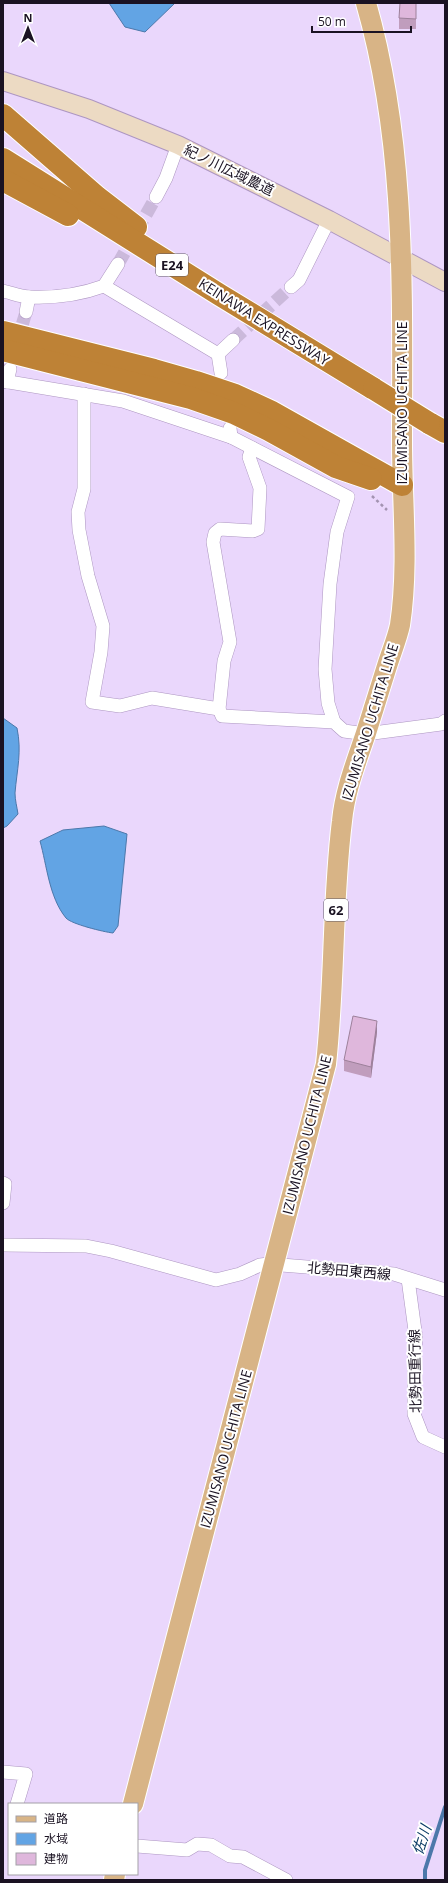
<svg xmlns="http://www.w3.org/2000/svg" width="448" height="1883" font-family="'Open Sans','Noto Sans JP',sans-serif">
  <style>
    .water { fill: #62a4e4; stroke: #4c78aa }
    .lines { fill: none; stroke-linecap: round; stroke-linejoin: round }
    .stream { stroke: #4c78aa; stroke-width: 4 }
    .street-tunnel { stroke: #cbb9db; stroke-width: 13; stroke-dasharray: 13 6; stroke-linecap: butt }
    .street-casing { stroke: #ad96c1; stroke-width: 14 }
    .secondary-casing { stroke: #ad96c1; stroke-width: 20 }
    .primary-casing { stroke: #fff; stroke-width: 22 }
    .highway-casing { stroke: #fff; stroke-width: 24 }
    .path { stroke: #a393b1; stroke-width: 2.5; stroke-dasharray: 3 3; stroke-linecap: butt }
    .street { stroke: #fff; stroke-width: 13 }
    .secondary { stroke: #ecdac3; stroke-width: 18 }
    .primary { stroke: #d8b486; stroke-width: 20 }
    .highway { stroke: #be8236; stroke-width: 22 }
    .highway-bridge-casing { stroke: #fff; stroke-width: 24; stroke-linecap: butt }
    .highway-bridge { stroke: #be8236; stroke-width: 22 }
    .wall { fill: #c09dbd }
    .shaded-wall { fill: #9c809a }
    .building { fill: #dfb7dc; stroke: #9c809a }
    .labels { text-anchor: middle; stroke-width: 4; stroke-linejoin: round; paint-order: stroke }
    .shield { fill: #fff; stroke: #5f5964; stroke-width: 1 }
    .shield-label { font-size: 13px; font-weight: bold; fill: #1a1222 }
    .street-label { font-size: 14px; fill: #1a1222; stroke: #fff }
    .water-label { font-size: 15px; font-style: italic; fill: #0c3d66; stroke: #fff }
  </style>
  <rect width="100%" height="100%" fill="#ead7fc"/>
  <g class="water">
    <polygon points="109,3 175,3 145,32 125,27"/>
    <path d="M3,718l14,10c5,24 0,41 -2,65 0,7 2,14 3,21l-11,12 -4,2z"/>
    <path d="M104,826l23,8 -9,92 -5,7c-9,-1 -42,-9 -47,-15 -17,-21 -19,-52 -26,-77l23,-11z"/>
  </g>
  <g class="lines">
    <polyline class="stream" points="425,1880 425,1870 445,1807"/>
    <g class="street-tunnel">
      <polyline points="118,264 156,197"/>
      <polyline points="233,340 291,287"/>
      <polyline points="17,342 26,312"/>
    </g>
    <defs>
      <g id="street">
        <polyline points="156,197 166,178 178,145"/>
        <polyline points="104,286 218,354"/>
        <polyline points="291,287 299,280 329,220"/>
        <path d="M3,291c9,2 19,6 27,6 24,1 52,-3 74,-11l14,-22"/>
        <polyline points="26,312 29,297"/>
        <polyline points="221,373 218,354 233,340"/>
        <polyline points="3,381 123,401 231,437"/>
        <polyline points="7,382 10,369"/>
        <polyline points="84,394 84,489 78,512 79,530 88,576 103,626 101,652 92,702 120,706 152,698 219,709"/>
        <polyline points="230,428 231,437 348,497 337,532 330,584 325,669 328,703 334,722"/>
        <polyline points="252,448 249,457 260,488 258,529 253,531 220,529 215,533 213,542 230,642 224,661 219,709 222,716 334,722 344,731 366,734 441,724 445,721"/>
        <polyline points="3,1183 5,1184 3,1203"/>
        <polyline points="3,1245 86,1246 111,1251 216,1280 240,1274 260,1265 269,1264 394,1274 445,1290"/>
        <polyline points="408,1279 416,1338 414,1362 414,1414 423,1437 445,1447"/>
        <polyline points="3,1772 26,1774 17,1804"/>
        <polyline points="137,1846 187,1850 197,1844 211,1845 230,1856 243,1857 286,1880"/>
      </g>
      <polyline id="secondary" points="3,81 89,109 178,145 329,220 445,282"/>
      <g id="primary">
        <path d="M133,1804l193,-740c9,-81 6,-162 16,-243 3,-31 14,-58 24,-88 7,-22 14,-44 21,-67 4,-13 10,-27 13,-41 9,-60 2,-122 2,-183 0,-147 5,-296 -36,-439"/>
        <polyline points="114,1880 115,1874"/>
      </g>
      <g id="highway">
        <polyline points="3,115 97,197 136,227"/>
        <polyline points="3,159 220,295 374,389"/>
        <polyline points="3,180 68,215"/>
        <polyline points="3,332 154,370 196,382 235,395 272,412 402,485"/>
        <polyline points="3,350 191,398 234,413 269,430 336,467 371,479"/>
        <polyline points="429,423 445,432"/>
      </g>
    </defs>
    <use href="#street" class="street-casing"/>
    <use href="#secondary" class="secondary-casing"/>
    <use href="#primary" class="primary-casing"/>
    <use href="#highway" class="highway-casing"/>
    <polyline class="path" points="372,496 387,510"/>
    <use href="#street" class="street"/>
    <use href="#secondary" class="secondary"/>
    <use href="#primary" class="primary"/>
    <use href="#highway" class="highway"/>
    <defs>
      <polyline id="highway-bridge" points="374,389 429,423"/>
    </defs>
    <use href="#highway-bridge" class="highway-bridge-casing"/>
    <use href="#highway-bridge" class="highway-bridge"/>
  </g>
  <g class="wall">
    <polygon points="416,3 416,29 399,29 399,18"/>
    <polygon points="377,1032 371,1078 344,1071 344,1060"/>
  </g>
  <polygon class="shaded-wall" points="377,1021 377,1032 371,1078 371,1067"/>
  <g class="building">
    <polygon points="400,3 416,3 416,19 399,18"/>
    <polygon points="353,1016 377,1021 371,1067 344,1060"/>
  </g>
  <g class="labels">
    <g class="shield">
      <rect x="156" y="254" width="32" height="22" rx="3"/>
      <rect x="324" y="899" width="24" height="22" rx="3"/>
    </g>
    <g class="shield-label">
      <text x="172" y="270">E24</text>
      <text x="336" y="915">62</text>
    </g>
    <g class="street-label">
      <text transform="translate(229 170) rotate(26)" y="5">紀ノ川広域農道</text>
      <text transform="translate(264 322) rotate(32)" y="5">KEINAWA EXPRESSWAY</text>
      <text transform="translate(402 403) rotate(-90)" y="5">IZUMISANO UCHITA LINE</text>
      <text transform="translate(370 722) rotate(-73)" y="5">IZUMISANO UCHITA LINE</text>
      <text transform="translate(307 1135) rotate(-76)" y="5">IZUMISANO UCHITA LINE</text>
      <text transform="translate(349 1271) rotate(5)" y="5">北勢田東西線</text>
      <text transform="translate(415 1371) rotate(-91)" y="5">北勢田重行線</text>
      <text transform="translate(226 1449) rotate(-75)" y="5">IZUMISANO UCHITA LINE</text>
    </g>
    <g class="water-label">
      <text transform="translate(422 1840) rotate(-72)" y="5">佐川</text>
    </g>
  </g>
  <rect width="448" height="1883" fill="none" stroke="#1a1222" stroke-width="8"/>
  <rect x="8" y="1803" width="130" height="72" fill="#ffffff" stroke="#a3a0a7"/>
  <rect x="16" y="1816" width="20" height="6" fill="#d8b486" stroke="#a3a0a7"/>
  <text x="44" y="1823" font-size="12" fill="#1a1222">道路</text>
  <rect x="16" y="1833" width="20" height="12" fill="#62a4e4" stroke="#a3a0a7"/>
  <text x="44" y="1843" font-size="12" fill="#1a1222">水域</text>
  <rect x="16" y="1853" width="20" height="12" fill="#dfb7dc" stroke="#a3a0a7"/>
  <text x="44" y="1863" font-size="12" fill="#1a1222">建物</text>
  <g transform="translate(28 28)" stroke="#ffffff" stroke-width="3" paint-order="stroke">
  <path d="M0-3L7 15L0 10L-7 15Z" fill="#1a1222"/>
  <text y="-6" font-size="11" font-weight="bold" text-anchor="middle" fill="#1a1222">N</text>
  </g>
  <path d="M312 26v6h99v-6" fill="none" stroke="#1a1222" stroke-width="2"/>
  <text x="318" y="26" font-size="12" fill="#1a1222" stroke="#ffffff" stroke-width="3" paint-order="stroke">50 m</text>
</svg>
